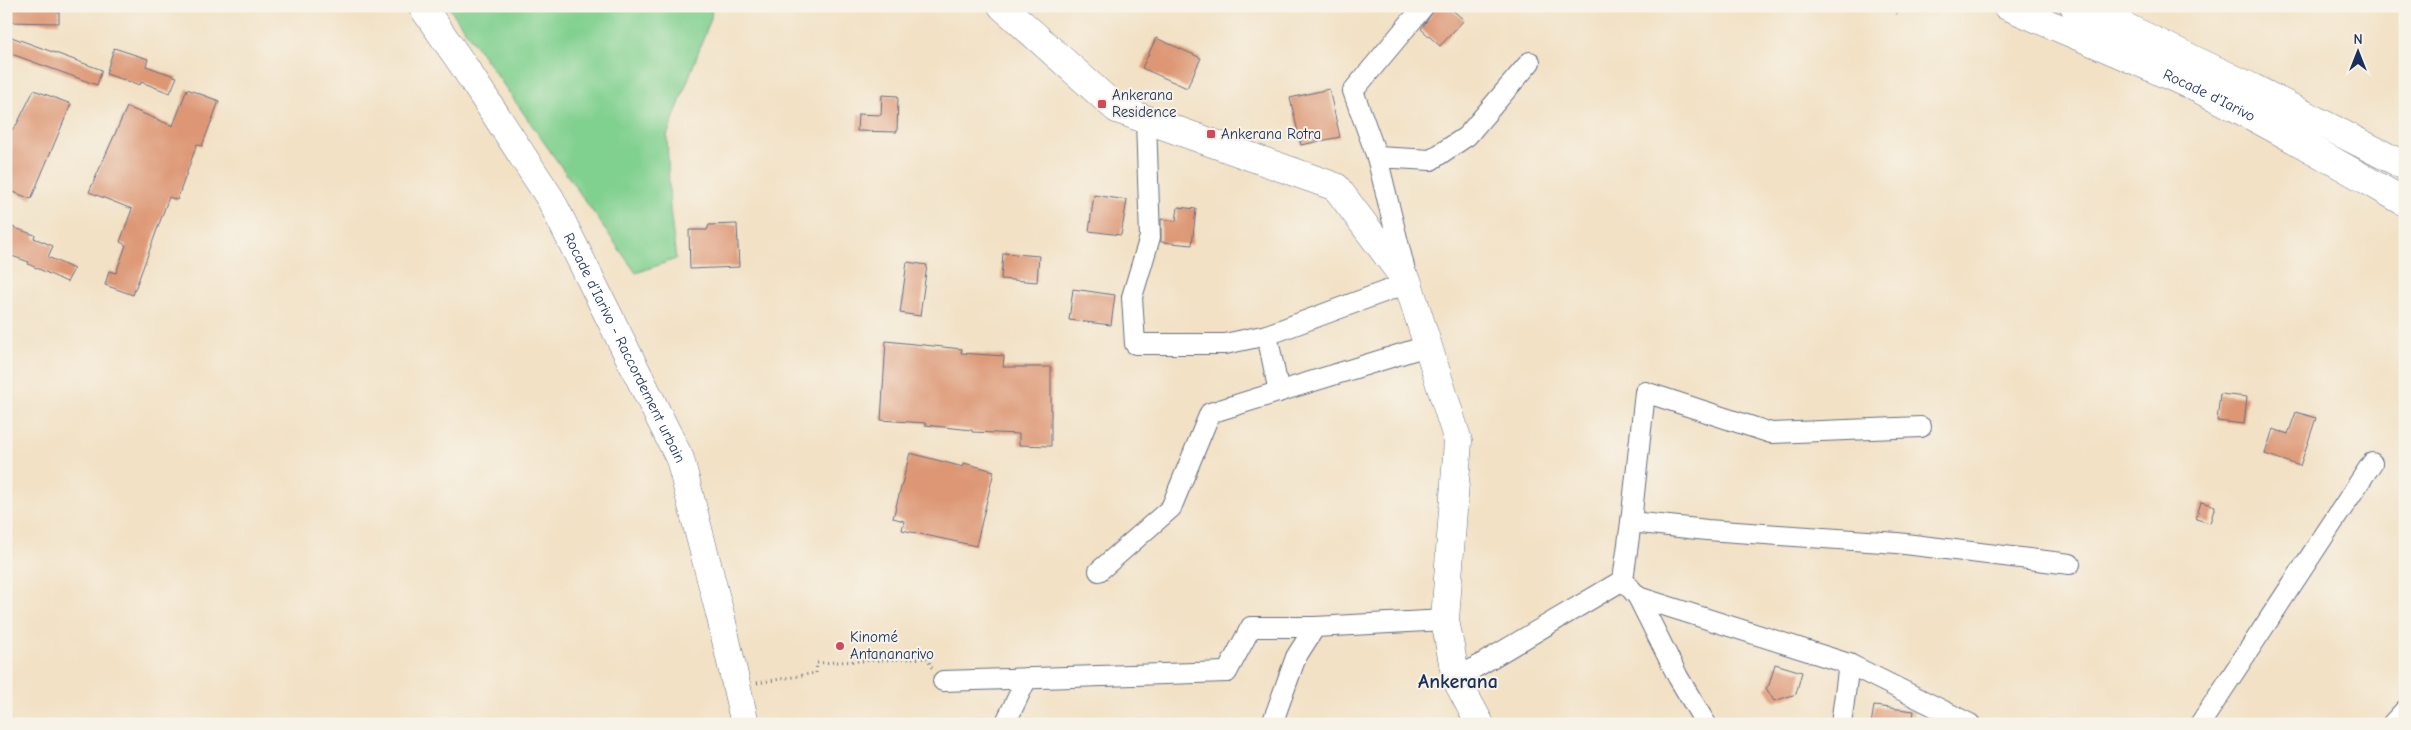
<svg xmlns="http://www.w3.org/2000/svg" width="2411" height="730" font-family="'Comic Neue',sans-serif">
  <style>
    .green { fill: #80d08f; stroke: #4e8076 }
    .building { fill: #dd9774 }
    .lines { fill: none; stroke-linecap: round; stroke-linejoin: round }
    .street-casing { stroke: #666d82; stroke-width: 22 }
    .secondary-casing { stroke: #666d82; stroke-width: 29 }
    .path { stroke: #666d82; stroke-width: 3; stroke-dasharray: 1 4; stroke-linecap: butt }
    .street { stroke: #fff; stroke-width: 20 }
    .secondary { stroke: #fff; stroke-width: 28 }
    .poi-dot { fill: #d1495b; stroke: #f7f3e8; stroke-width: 2 }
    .labels { text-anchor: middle; stroke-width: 4; stroke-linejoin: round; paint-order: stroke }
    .poi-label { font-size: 15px; fill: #1b2f5e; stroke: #f7f3e8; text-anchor: start }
    .street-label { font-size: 15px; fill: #1b2f5e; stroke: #f7f3e8 }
    .district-label { font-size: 20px; font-weight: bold; fill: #1b2f5e; stroke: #f7f3e8 }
  </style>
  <rect width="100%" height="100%" fill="#f7f3e8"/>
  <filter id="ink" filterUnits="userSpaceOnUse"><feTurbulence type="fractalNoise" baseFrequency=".02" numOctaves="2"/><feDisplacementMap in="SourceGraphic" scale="10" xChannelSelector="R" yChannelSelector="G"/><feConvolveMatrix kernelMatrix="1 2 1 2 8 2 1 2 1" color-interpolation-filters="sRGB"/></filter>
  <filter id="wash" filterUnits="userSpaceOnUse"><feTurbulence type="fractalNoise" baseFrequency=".0096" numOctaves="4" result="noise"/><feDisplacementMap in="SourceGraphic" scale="20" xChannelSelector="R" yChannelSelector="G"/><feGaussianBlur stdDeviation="1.12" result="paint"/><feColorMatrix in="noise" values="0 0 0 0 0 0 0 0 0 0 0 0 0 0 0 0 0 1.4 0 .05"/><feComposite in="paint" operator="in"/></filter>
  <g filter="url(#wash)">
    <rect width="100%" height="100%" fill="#f2e1c5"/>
    <polygon class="green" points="448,6 712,6 711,18 667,136 670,209 676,259 636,273"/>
    <g id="blocks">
      <g class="building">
        <polygon points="6,6 59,6 59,23 7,22"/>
        <polygon points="1437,6 1448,6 1464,20 1440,46 1421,29"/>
        <polygon points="6,35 102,70 97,85 6,52"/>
        <polygon points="1156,38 1201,58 1187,88 1142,68"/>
        <polygon points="114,48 148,59 146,66 177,77 170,93 141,82 140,85 106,74"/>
        <polygon points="187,89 219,101 202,146 197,144 177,200 169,197 133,295 105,285 109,271 116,273 126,245 120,242 132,209 89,192 127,107 173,126"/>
        <polygon points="1329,89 1340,137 1301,145 1290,98"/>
        <polygon points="34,90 71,104 31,199 6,189 6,153 9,147 8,134 17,124"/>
        <polygon points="882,95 898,96 897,132 857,131 858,114 881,115"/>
        <polygon points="1094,195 1127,200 1121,235 1089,231"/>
        <polygon points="1178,207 1196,209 1192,245 1161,242 1161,219 1176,221"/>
        <polygon points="737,224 739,267 690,269 689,230 707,230 709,225"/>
        <polygon points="12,227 35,235 34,238 53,246 48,257 74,269 67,282 28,264 29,262 6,254 6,242"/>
        <polygon points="1003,253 1039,256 1037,282 1001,279"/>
        <polygon points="907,262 927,265 920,316 900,313"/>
        <polygon points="1073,289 1115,295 1111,325 1069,320"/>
        <polygon points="886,341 962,349 961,353 1004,356 1003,367 1051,367 1051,446 1019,445 1019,434 972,432 972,430 925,425 925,423 881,420"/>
        <polygon points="2220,394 2247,397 2244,424 2217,421"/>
        <polygon points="2296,412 2316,418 2300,466 2265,454 2273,429 2288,434"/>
        <polygon points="910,453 963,467 964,463 994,471 976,546 902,530 904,521 893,518"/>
        <polygon points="2201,502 2215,506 2210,523 2196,519"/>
        <polygon points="1775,664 1802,672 1796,694 1774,701 1766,688 1769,685"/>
        <polygon points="1874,706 1914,711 1912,724 1871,724"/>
      </g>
    </g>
  </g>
  <g filter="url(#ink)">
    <use href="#blocks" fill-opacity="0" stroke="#666d82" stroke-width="1"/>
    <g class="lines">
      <defs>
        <g id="street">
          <polyline points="1146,121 1150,237 1132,297 1135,344 1225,344 1267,335"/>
          <polyline points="1377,157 1353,91 1424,6"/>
          <polyline points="1279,392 1267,335 1408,283 1377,157 1431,160 1467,136 1530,62"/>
          <polyline points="1631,522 1707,530 1897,543 2070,564"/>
          <polyline points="1099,571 1171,508 1210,413 1427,346"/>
          <polyline points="1638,597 1849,664 1970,724"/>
          <polyline points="1456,679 1623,580"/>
          <polyline points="943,681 1227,672 1251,627 1315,627"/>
          <polyline points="1005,724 1027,678"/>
          <polyline points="1272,724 1296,657 1315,627 1445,620"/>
          <polyline points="1706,724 1678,677 1638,597 1623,580 1631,522 1645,392 1771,433 1921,427"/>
          <polyline points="1841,724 1849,664"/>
          <polyline points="2200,724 2372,463"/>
          <polyline points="2392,724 2405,710"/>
        </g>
        <g id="secondary">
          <path id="s1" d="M422,6l41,59 87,133 130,261 41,159 24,106"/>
          <polyline points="1002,6 1117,109 1336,187 1408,283 1458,441 1445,620 1456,679 1480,724"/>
          <path id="s2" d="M2007,6c70,30 140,58 208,91 65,33 127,69 190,105"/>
          <polyline points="2074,6 2117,23 2253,88 2405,166"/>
        </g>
      </defs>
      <use href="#street" class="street-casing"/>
      <use href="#secondary" class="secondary-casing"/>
      <g class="path">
        <polyline points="1889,6 1897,14"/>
        <polyline points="757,683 816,673 817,663 927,658 932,668"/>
      </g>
      <use href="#street" class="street"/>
      <use href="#secondary" class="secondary"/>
    </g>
  </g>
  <g class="poi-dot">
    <rect x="1097" y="99" width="10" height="10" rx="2.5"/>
    <rect x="1206" y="129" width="10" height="10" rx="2.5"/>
    <circle cx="840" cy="646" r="5"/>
  </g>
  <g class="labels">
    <g class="poi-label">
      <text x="1112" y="100">Ankerana<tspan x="1112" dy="17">Residence</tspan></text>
      <text x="1221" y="139">Ankerana Rotra</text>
      <text x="850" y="642">Kinomé<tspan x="850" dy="17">Antananarivo</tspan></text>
    </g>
    <g class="street-label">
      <text dy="5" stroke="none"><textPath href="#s2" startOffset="221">Rocade d'Iarivo</textPath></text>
      <text dy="5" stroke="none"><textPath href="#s1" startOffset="398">Rocade d'Iarivo - Raccordement urbain</textPath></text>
    </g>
    <g class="district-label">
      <text x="1458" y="688">Ankerana</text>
    </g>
  </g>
  <rect width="2411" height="730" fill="none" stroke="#f7f3e8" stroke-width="25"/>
  <g transform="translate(2358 52)" stroke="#f7f3e8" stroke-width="4" paint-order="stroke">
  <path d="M0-4L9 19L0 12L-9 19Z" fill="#1b2f5e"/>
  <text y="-8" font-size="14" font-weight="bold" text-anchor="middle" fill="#1b2f5e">N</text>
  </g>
</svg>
